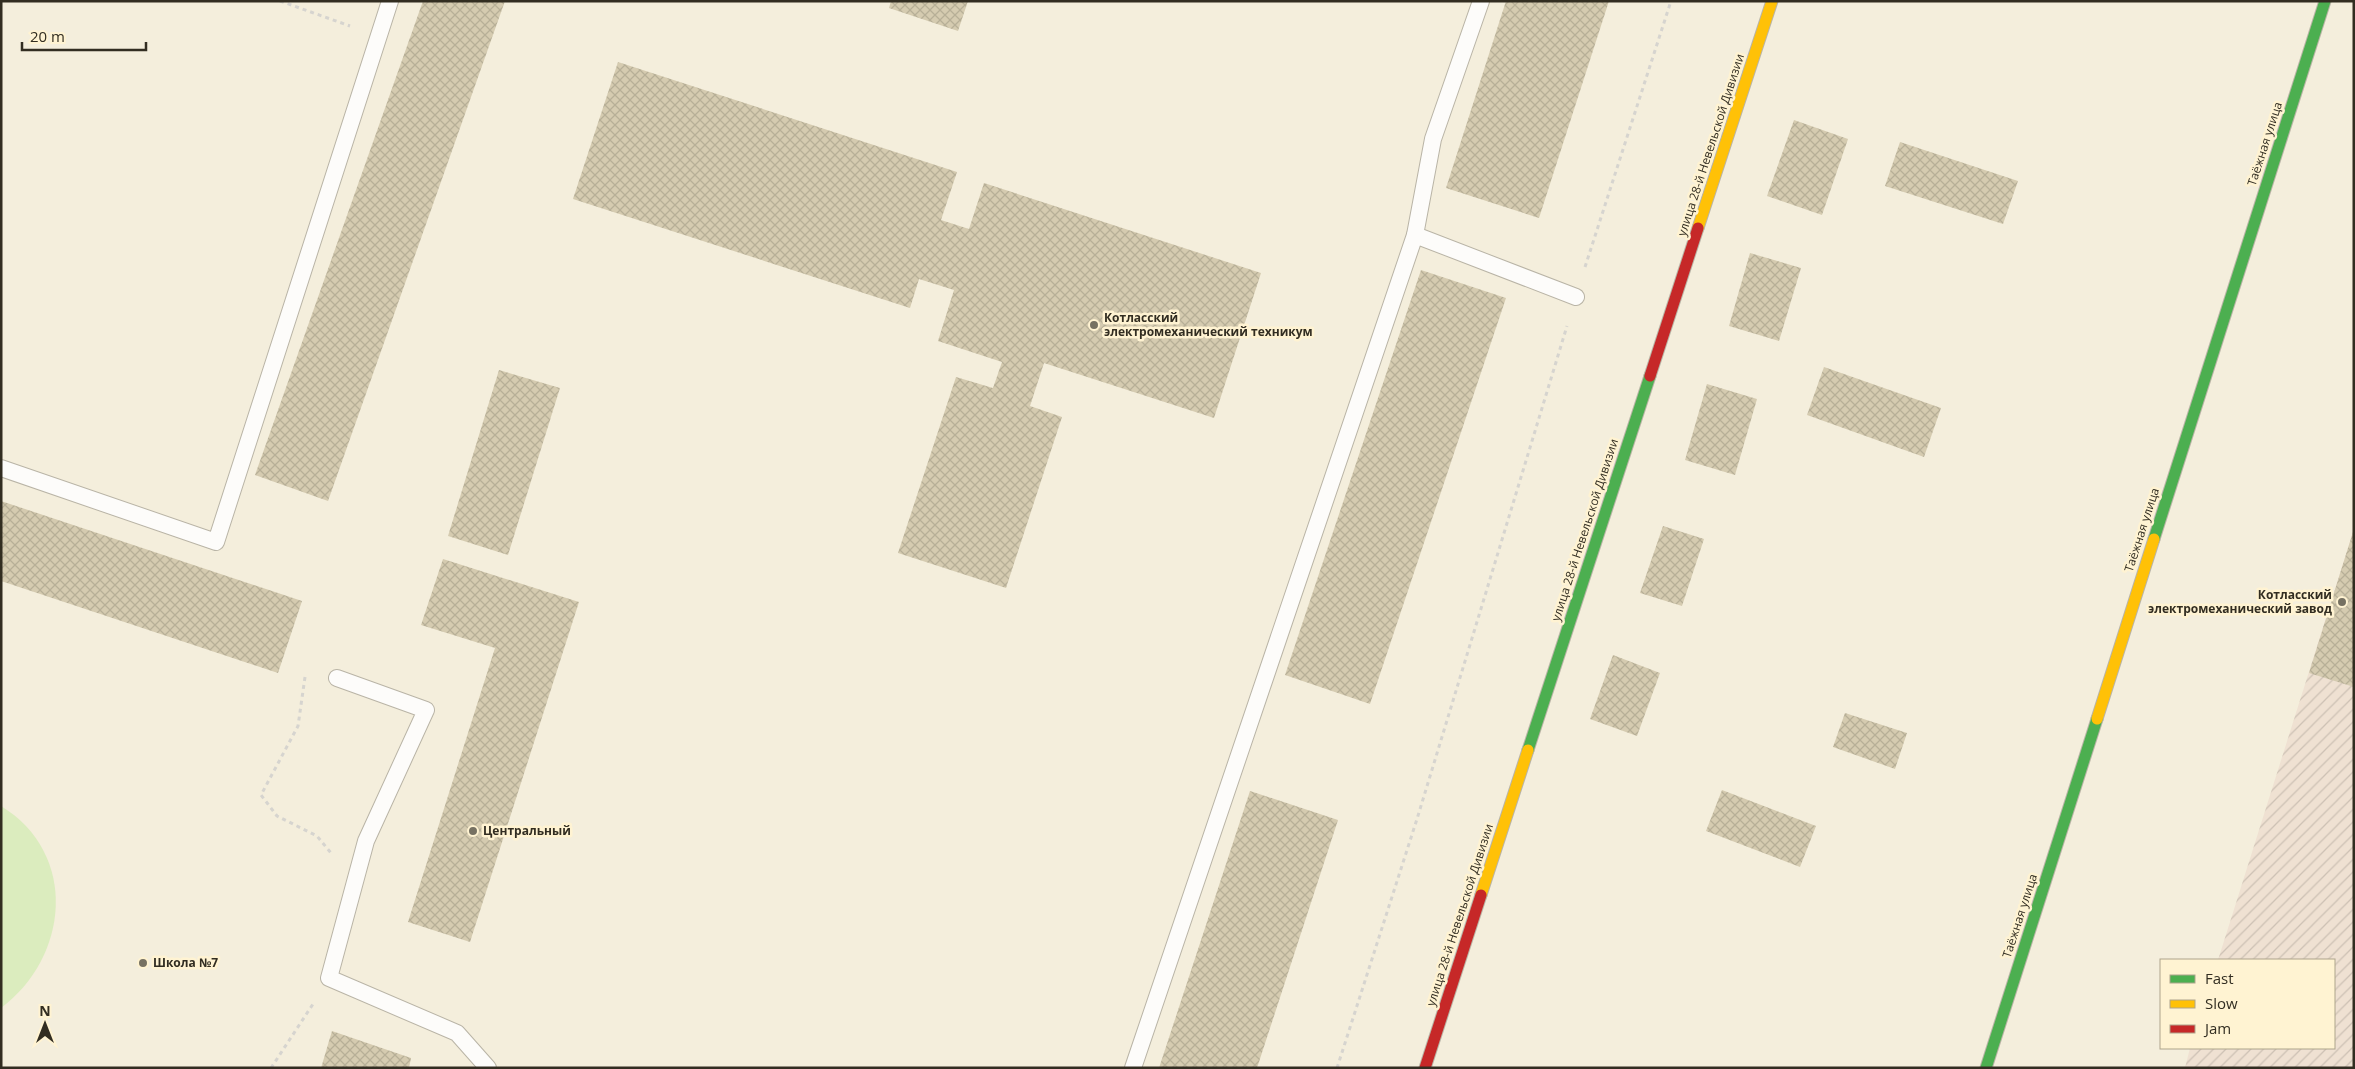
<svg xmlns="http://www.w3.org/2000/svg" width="2355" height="1069" font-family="'Open Sans',sans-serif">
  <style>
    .industrial { fill: url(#industrial-furrows) }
    .green { fill: #dbecbe }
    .building { fill: url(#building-cross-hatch) }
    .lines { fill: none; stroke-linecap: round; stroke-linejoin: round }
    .lane-casing { stroke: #b9b4a6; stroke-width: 18 }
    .fast-casing { stroke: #b9b4a6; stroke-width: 13 }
    .slow-casing { stroke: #b9b4a6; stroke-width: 13 }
    .jam-casing { stroke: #b9b4a6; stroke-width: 13 }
    .path { stroke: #d6d4cf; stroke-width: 3; stroke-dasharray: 4 4; stroke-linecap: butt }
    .lane { stroke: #fdfcfa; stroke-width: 16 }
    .fast { stroke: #4caf50; stroke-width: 11 }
    .slow { stroke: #ffc107; stroke-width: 11 }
    .jam { stroke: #c62828; stroke-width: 11 }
    .poi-dot { fill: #767162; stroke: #fff3d2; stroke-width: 2 }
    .labels { text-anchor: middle; stroke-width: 5; stroke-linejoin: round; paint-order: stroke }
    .street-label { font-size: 12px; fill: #322d21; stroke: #fff3d2 }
    .poi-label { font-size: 12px; font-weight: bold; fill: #322d21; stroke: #fff3d2; text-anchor: start }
  </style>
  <defs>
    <pattern id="industrial-furrows" width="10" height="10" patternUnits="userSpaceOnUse" patternTransform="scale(1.25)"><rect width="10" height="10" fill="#efe1d2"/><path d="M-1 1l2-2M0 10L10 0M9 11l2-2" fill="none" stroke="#cdc1b4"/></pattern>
    <pattern id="building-cross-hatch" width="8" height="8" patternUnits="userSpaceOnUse" patternTransform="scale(1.25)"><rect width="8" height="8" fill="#d5cbb0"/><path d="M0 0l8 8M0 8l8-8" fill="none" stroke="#b7af97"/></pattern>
  </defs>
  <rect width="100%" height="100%" fill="#f4eedc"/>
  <polygon class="industrial" points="2354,529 2354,1068 2185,1068 2190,1048 2334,1048 2334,960 2218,960"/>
  <path class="green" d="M1,806c78,48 68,151 0,202z"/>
  <g class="building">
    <polygon points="423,1 505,1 328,501 255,475"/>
    <polygon points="891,1 968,1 958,31 889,8"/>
    <polygon points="1506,1 1609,1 1539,218 1446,188"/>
    <polygon points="618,62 957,172 941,220 969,229 984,183 1261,273 1214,418 1044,363 1030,406 1062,417 1006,588 898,553 956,377 993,388 1002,362 938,341 954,290 919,279 910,308 573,199"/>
    <polygon points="1794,120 1848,139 1822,215 1767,196"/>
    <polygon points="1900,142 2018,181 2003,224 1885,186"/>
    <polygon points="1750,253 1801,268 1779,341 1729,326"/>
    <polygon points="1421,270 1506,298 1370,704 1285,675"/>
    <polygon points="1824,367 1941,408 1924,457 1807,415"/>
    <polygon points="499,370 560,388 508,555 448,536"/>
    <polygon points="1707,384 1757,399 1735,475 1685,460"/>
    <polygon points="1,501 302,601 278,673 1,581"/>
    <polygon points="1663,526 1704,539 1682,606 1640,593"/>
    <polygon points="2353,532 2354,532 2354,687 2309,673"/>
    <polygon points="443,559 579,602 470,942 408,922 495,648 421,625"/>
    <polygon points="1613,655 1660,673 1637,736 1590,719"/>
    <polygon points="1845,713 1907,733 1895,769 1833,747"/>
    <polygon points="1722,790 1816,826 1800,867 1706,831"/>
    <polygon points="1250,791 1338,820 1257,1068 1159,1068"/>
    <polygon points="332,1031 411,1058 409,1068 321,1068"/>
  </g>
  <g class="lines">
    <defs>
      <g id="lane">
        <polyline points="1415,235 1576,297"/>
        <polyline points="1,468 216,542 390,1"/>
        <polyline points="337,678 426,710 366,841 329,978 457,1033 488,1068"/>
        <polyline points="1133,1068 1415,235 1433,139 1481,1"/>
      </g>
      <g id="fast">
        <polyline points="2154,539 2325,1"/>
        <polyline points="1528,750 1650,376"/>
        <polyline points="1986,1068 2097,719"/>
      </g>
      <g id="slow">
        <polyline points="1698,228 1772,1"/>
        <polyline points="2097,719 2154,539"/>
        <polyline points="1481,895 1528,750"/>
      </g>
      <g id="jam">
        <polyline points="1650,376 1698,228"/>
        <polyline points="1425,1068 1481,895"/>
      </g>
    </defs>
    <use href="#lane" class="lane-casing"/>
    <use href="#fast" class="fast-casing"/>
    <use href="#slow" class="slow-casing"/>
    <use href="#jam" class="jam-casing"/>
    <g class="path">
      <polyline points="280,1 350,26"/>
      <polyline points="1585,267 1671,1"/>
      <polyline points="305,677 298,726 261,795 277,816 317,836 331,853"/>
      <polyline points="271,1068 313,1004"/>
      <polyline points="1337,1068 1417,819 1567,326"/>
    </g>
    <use href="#lane" class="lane"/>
    <use href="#fast" class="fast"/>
    <use href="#slow" class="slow"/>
    <use href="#jam" class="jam"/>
  </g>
  <g class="poi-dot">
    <circle cx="1094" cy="325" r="5"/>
    <circle cx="2342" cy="602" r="5"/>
    <circle cx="473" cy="831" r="5"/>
    <circle cx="143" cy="963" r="5"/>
  </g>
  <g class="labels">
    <g class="street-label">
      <text transform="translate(2265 144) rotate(-72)" y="4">Таёжная улица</text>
      <text transform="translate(1711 145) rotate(-72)" y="4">улица 28-й Невельской Дивизии</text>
      <text transform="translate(1585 530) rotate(-72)" y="4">улица 28-й Невельской Дивизии</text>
      <text transform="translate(2142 530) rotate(-72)" y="4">Таёжная улица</text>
      <text transform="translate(1460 915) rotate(-72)" y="4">улица 28-й Невельской Дивизии</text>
      <text transform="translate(2020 916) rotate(-72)" y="4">Таёжная улица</text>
    </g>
    <g class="poi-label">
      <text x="1104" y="322">Котласский<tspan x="1104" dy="14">электромеханический техникум</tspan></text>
      <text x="2332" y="599" text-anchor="end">Котласский<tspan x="2332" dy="14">электромеханический завод</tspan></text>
      <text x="483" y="835">Центральный</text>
      <text x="153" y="967">Школа №7</text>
    </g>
  </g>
  <rect width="2355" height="1069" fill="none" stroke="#322d21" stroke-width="5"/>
  <rect x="2160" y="959" width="175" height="90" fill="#fff3d2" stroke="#ada48b"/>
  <rect x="2170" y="975" width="25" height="8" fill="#4caf50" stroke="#ada48b"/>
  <text x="2205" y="984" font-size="15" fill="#322d21">Fast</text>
  <rect x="2170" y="1000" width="25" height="8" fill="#ffc107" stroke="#ada48b"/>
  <text x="2205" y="1009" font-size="15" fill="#322d21">Slow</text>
  <rect x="2170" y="1025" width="25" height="8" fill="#c62828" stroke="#ada48b"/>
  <text x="2205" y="1034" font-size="15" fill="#322d21">Jam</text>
  <g transform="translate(45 1024)" stroke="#fff3d2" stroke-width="4" paint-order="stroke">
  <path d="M0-4L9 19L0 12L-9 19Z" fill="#322d21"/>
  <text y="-8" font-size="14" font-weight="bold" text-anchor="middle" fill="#322d21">N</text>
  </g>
  <path d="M22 42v8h124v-8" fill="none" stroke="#322d21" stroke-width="2.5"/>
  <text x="30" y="42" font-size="15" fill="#322d21" stroke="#fff3d2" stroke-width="4" paint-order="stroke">20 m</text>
</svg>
